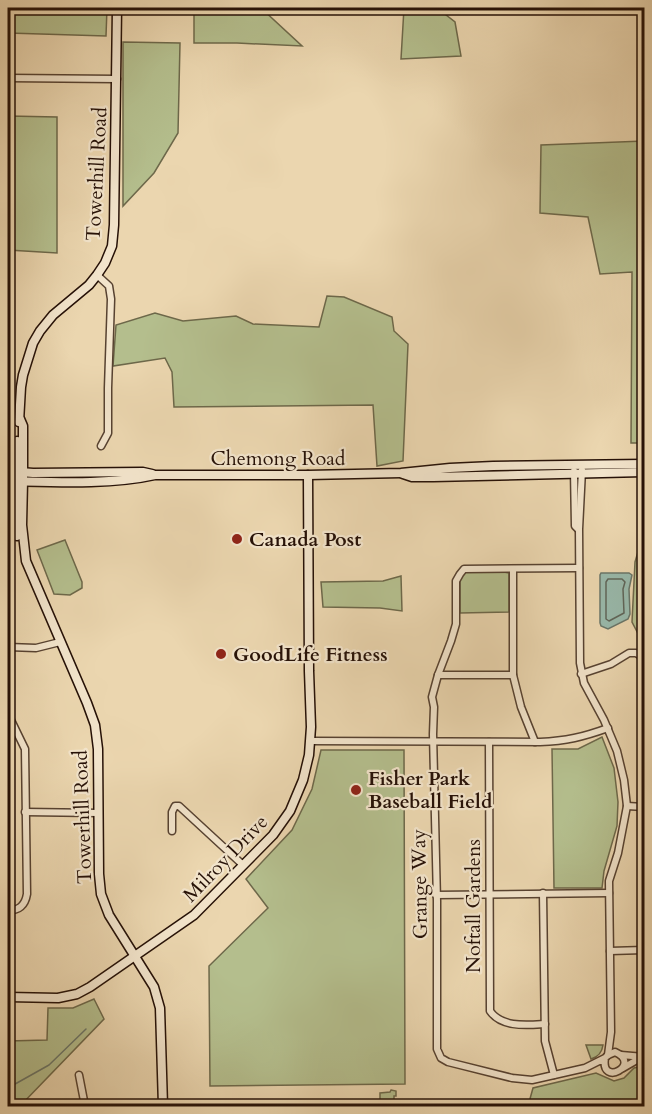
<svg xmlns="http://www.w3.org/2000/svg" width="652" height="1114" font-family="Cardo,serif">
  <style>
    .green { fill: #b4be8d; stroke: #6d684a; stroke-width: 1.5 }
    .water { fill: #98b9ab; stroke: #6a7669; stroke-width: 1.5 }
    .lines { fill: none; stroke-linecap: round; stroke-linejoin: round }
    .shore { stroke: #5f6559; stroke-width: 1.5 }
    .stream { stroke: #6a7669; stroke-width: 1.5 }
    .street-casing { stroke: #574231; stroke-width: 9 }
    .secondary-casing { stroke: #261107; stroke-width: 11 }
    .street { stroke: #f2e4cb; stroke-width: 6 }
    .secondary { stroke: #f2e4cb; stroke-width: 8 }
    .poi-dot { fill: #8f2418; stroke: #f2e4cb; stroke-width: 2 }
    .labels { text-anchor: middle; stroke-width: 4.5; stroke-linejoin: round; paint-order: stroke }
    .street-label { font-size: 20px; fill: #261107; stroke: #f2e4cb }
    .poi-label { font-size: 20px; font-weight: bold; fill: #261107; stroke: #f2e4cb; text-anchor: start }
  </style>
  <rect width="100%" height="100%" fill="#ebd6af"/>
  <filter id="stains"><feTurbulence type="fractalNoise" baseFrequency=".00333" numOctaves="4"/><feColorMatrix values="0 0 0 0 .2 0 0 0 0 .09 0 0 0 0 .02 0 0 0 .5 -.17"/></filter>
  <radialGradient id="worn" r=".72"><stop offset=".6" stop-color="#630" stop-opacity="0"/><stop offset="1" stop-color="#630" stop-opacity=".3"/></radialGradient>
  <g class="green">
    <polygon points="8,8 107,8 106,36 8,33"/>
    <polygon points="194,8 261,8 302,46 237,43 194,43"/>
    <polygon points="404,8 437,8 455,22 461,56 401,59"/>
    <polygon points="123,42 180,43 178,133 154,173 123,206"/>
    <polygon points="8,116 57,117 57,253 8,250"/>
    <polygon points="644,141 644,443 631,443 632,272 600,274 588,217 540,213 541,145"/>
    <polygon points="327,296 344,297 392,317 394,331 408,344 403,461 377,466 373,405 174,407 172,372 165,358 113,366 116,325 155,313 183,321 236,316 253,324 319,327"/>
    <polygon points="644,532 644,645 632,622 635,562"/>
    <polygon points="65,540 82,582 82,588 70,595 54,594 37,550"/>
    <polygon points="469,571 504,572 509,573 509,612 460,613 460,580 462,574"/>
    <polygon points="401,576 402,611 380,608 323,607 321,582 383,581"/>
    <polygon points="602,737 614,768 618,802 617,826 604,871 602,888 554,888 552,749 578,749"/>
    <polygon points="321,750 404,750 405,1084 210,1086 209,966 268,908 246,879 292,830 312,789"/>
    <polygon points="94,999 104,1019 20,1106 8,1106 8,1041 47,1040 48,1008 73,1008"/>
    <path d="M586,1045h17c-1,8 -5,12 -12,14z"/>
    <polygon points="644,1066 644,1106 528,1106 533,1088 596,1073 614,1081 624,1078 634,1068"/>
    <polygon points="391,1090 396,1091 396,1096 394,1096 394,1106 382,1106 380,1102 380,1093 390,1092"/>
  </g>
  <g class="water">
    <polygon points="601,573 629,573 632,575 629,589 630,614 628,619 608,629 601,626 600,623 600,575"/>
    <path d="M578,1100c10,0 16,1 23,6h-33z"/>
  </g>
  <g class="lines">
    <polygon class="shore" points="608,579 622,579 625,582 623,589 624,613 609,621 606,619 606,582"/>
    <polyline class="stream" points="8,1088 49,1065 86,1029"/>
    <defs>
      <g id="street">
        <polyline points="8,78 117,79"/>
        <polyline points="97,275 109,286 111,299 108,388 108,433 101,446"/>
        <polyline points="582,470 579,529 580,663 584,683 604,720 617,751 624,780 627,806 618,853 609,881 611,1032 608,1055"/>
        <polyline points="574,471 575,526 578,529"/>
        <path d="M579,568l-115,1 -4,5 -4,7v43l-5,17 -13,34 -6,22 2,10 -1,27 4,167v148l4,9 7,4 64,16 20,2 53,-12 20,-10 3,-3 7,-3c28,12 -15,36 -10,6"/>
        <polyline points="513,569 513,675 521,707 535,742"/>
        <polyline points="8,647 36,648 60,642"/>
        <polyline points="581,674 611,664 629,653 636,653 644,658"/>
        <polyline points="438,675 513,675"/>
        <path d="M8,714l17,35 2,145c-2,12 -8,16 -19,17"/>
        <path d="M310,741l230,1c26,-1 43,-5 68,-14"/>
        <path d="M489,742l1,269c12,17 37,14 55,13"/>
        <polyline points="627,806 644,807"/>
        <polyline points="25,812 99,813"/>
        <polyline points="172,831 172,812 175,806 179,806 243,865"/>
        <polyline points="543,893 545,1041 554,1075"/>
        <polyline points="436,895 609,893"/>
        <polyline points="610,951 644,950"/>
        <polyline points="621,1055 644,1057"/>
        <polyline points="623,1068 642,1057"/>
        <polyline points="79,1075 85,1106"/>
      </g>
      <g id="secondary">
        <polyline points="20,419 23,426 23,481 22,525 26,561 87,703 95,725 98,749 99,874 101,894 109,915 154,987 160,1008 163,1106"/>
        <polyline points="19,422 21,387 23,375 33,343 40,331 53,315 89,285 97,275 105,263 112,246 114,225 117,8"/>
        <polyline points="8,471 33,473 143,472 152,474"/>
        <polyline points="403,474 412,477 433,477 644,472"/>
        <path d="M8,481c45,1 103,4 147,-6h153l93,-2 49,-5 43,-2 151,-2"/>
        <polyline points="17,536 15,518 17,441"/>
        <polyline points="8,997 58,998 77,994 90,987 194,915 273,835 290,811 303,780 309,755 311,727 309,671 308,475"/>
      </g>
    </defs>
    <use href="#street" class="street-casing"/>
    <use href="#secondary" class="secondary-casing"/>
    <use href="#street" class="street"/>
    <use href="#secondary" class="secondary"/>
  </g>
  <g class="poi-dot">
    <circle cx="237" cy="539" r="6"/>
    <circle cx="221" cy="654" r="6"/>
    <circle cx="356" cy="790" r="6"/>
  </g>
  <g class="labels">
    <g class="street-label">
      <text transform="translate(96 174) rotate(-87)" y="7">Towerhill Road</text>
      <text x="278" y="465">Chemong Road</text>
      <text transform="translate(82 817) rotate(-92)" y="7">Towerhill Road</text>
      <text transform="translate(225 858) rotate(-46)" y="7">Milroy Drive</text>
      <text transform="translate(419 884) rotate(-91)" y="7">Grange Way</text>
      <text transform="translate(473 906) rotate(-90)" y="7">Noftall Gardens</text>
    </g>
    <g class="poi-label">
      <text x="249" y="546">Canada Post</text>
      <text x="233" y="661">GoodLife Fitness</text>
      <text x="368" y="785">Fisher Park<tspan x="368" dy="23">Baseball Field</tspan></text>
    </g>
  </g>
  <rect width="652" height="1114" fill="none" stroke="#ebd6af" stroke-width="30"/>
  <rect x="9" y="9" width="634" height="1096" fill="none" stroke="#261107" stroke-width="3"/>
  <rect x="15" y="15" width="622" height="1084" fill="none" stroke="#261107" stroke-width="1.5"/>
  <rect width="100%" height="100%" filter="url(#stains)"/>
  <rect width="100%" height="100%" fill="url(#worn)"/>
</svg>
